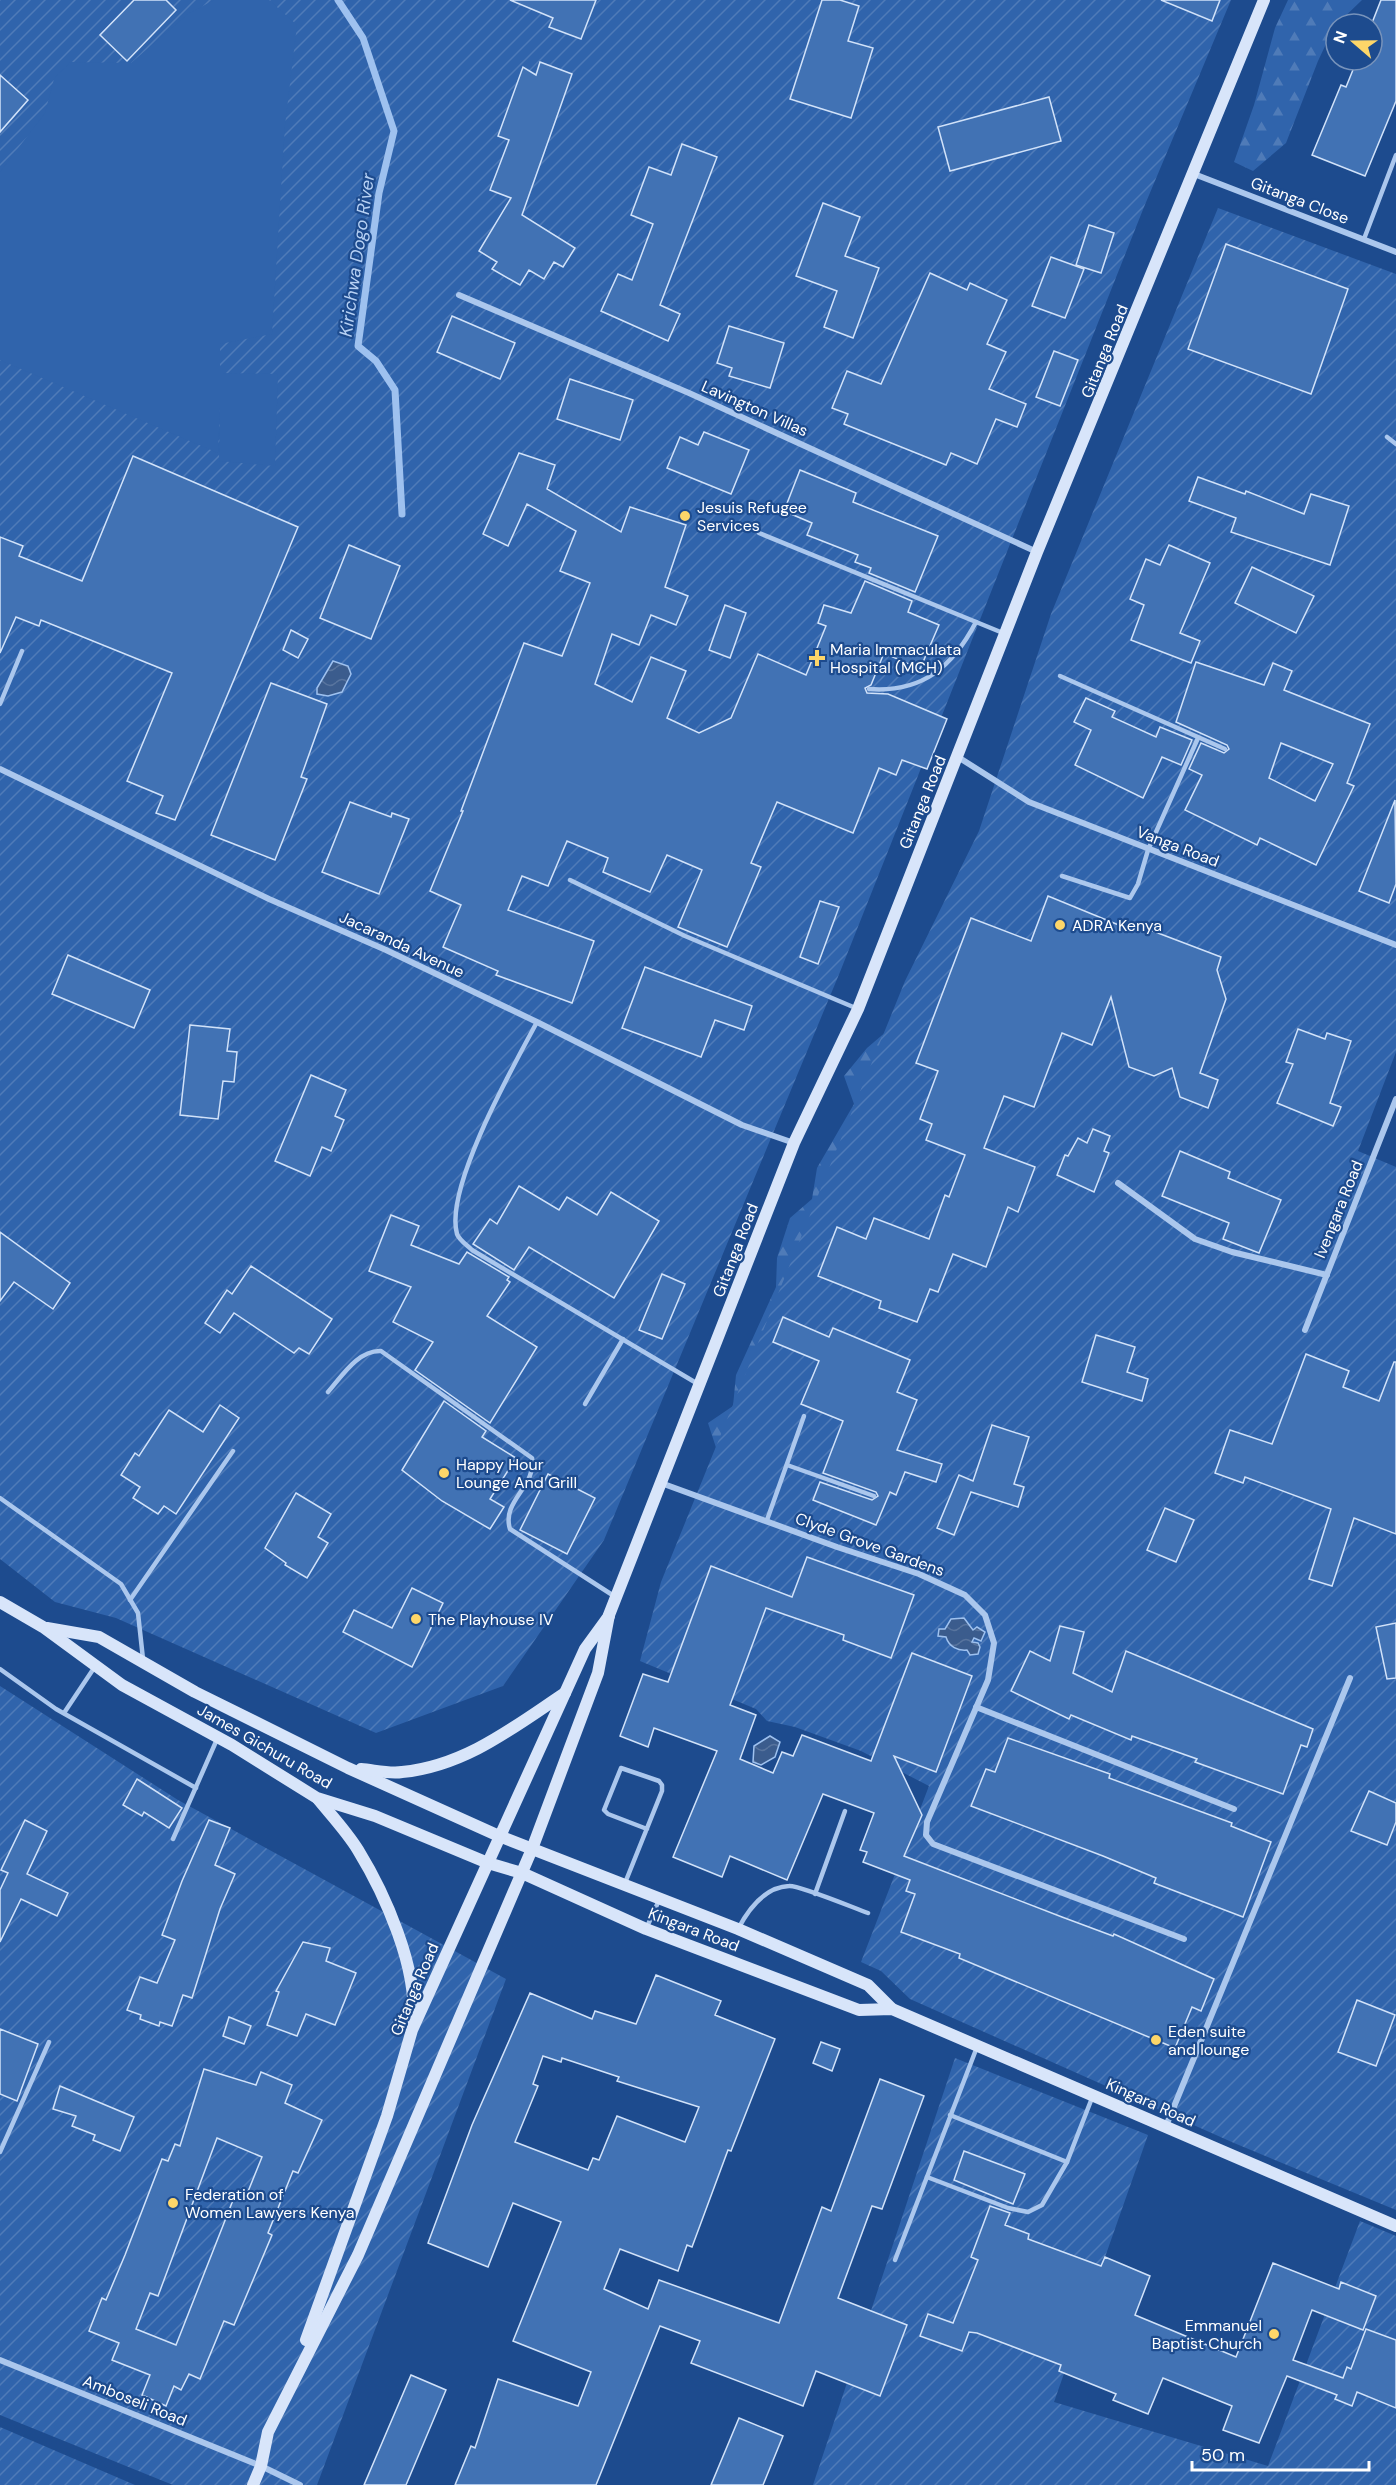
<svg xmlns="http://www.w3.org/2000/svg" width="1396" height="2485" font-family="'DM Sans',sans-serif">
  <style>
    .forest { fill: url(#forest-firs) }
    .garden { fill: url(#garden-furrows) }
    .pitch { fill: #3064ac }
    .water { fill: url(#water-waves); stroke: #9ec1ef; stroke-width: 1.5 }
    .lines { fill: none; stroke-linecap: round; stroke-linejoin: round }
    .stream { stroke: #9ec1ef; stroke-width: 7 }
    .building { fill: #4172b4; stroke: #d1e2f9; stroke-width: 1.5; fill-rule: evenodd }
    .service { stroke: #abc7ed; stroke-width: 4.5 }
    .minor { stroke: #abc7ed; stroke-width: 6 }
    .secondary { stroke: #d8e5fa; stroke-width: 12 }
    .poi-dot { fill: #fdd669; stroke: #1d4b8e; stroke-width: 2 }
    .labels { text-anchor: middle; stroke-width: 4.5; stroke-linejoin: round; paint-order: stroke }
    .street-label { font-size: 16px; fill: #fff; stroke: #1d4b8e }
    .poi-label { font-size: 16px; fill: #fff; stroke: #1d4b8e; text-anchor: start }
    .water-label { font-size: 18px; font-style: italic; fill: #b7d1f4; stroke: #1d4b8e }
  </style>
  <defs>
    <pattern id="forest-firs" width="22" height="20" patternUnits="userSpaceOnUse" patternTransform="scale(1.5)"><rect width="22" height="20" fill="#3064ac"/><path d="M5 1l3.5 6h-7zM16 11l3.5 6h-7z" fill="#4f7bb8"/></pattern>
    <pattern id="garden-furrows" width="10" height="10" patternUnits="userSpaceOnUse" patternTransform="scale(1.5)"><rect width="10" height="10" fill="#3064ac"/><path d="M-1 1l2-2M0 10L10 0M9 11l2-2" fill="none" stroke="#4f7bb8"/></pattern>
    <pattern id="water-waves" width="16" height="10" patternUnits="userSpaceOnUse" patternTransform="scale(1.5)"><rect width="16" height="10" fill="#3b5c8d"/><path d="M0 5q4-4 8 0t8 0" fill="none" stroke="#58749e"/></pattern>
  </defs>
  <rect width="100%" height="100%" fill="#1d4b8e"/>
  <g class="forest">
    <polygon points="1288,0 1362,0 1334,27 1318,61 1286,143 1253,171 1234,162 1254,105 1275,28"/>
    <polygon points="908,1013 721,1463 708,1423 733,1406 736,1375 776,1287 777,1258 790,1218 812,1199 817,1168 854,1104 844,1076 867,1048"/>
  </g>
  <g class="garden">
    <polygon points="0,0 1231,0 1144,207 840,972 604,1540 503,1686 376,1733 116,1618 55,1602 0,1559"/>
    <polygon points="1218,208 1396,274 1396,1052 1358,1151 1396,1167 1396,2210 1234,2143 910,1999 881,1971 861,1962 929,1786 861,1751 795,1727 767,1721 756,1709 640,1661 661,1582 905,981 979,831 1051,614"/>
    <polygon points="0,1686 178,1800 506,1979 317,2485 173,2485 0,2415"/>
    <polygon points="955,2058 1148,2135 1054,2402 1268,2466 1360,2221 1396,2236 1396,2485 813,2485"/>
    <polygon points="0,2427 135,2485 0,2485"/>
  </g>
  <polygon class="pitch" points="214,0 269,0 297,25 285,125 272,334 220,344 220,373 278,374 275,466 219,461 220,407 218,453 0,360 0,172 45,113 54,79 70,62 131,63 188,14"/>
  <g class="water">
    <polygon points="333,661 348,666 351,674 342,692 328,696 317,694 317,688"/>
    <path d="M964,1618l9,12 4,-3 8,5 -4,9 -7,-3 -2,4 6,1 2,4 -2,7 -8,1 -3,-5c-9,1 -18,-3 -21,-13l-8,-1 1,-7h6l6,-10z"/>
    <polygon points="770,1736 780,1742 775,1757 761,1765 753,1762 754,1746"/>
  </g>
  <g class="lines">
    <polyline class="stream" points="338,0 363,38 394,131 379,193 358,346 376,361 395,390 402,514"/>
  </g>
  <g class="building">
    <polygon points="134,0 166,0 176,10 127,61 100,35"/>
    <polygon points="510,0 596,0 581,39 549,27 553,18"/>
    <polygon points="822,0 840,0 859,6 848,41 873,48 851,118 790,99"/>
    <polygon points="1161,0 1220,0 1212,21"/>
    <polygon points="1381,0 1396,0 1396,101 1365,176 1312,155 1341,85 1346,87 1357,60 1372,60 1372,23"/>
    <polygon points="540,62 572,74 522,215 575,248 563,267 554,262 544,279 529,270 520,285 492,269 497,262 479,251 511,198 490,190 509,140 498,136 523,67 536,75"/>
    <polygon points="0,75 28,100 0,132"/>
    <polygon points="1049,97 1061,141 950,171 938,127"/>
    <polygon points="682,144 717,157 660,305 680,314 668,341 601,311 618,274 632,280 653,224 631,215 649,167 671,175"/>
    <polygon points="823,203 860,217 845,256 879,268 853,338 824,327 837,291 796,276"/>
    <polygon points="1089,225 1114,233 1101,273 1076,265"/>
    <polygon points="1226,244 1348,289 1311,394 1188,349"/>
    <polygon points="1051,257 1084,269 1065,318 1032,306"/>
    <polygon points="930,273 967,290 970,283 1007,300 987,344 1006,352 989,389 1026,404 1017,427 996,419 977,464 951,453 946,465 844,424 848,414 832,408 847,371 881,384"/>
    <polygon points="452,316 515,343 500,379 437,352"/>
    <polygon points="729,326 784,343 770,388 729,376 732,368 717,363"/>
    <polygon points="1054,351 1078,360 1060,406 1036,397"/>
    <polygon points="570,379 633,400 620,440 557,419"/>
    <polygon points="704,432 749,450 731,494 667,468 680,437 698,445"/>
    <polygon points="519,453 555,465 547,489 621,532 630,507 686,525 665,587 688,596 676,625 651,615 639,645 612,634 595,684 632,702 651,657 686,671 667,718 699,733 731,718 758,654 806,675 826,626 818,623 824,605 851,613 865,581 912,601 908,612 939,625 920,669 884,653 871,685 865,688 867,693 888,694 947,719 927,769 902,760 896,775 879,768 853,833 777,802 751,863 761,867 727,947 678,927 702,870 667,855 650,892 603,872 608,858 567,841 548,886 522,876 508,910 594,941 572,1003 496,975 498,971 443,947 461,905 430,891 463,811 461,811 524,643 562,656 590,583 560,571 576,531 527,504 508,546 483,534"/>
    <polygon points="133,456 298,527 175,820 156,813 163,796 127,781 172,673 41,620 39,626 16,617 0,653 0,537 23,546 19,556 82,581"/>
    <polygon points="800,470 856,493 853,502 938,536 915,592 869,573 871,568 855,562 858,555 807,535 812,523 784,511"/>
    <polygon points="1198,477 1245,494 1246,491 1304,514 1311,494 1349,506 1330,565 1231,532 1236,518 1189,501"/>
    <polygon points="349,545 400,566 371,639 320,618"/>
    <polygon points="1169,545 1210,563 1180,633 1200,641 1191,663 1131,640 1144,605 1130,599 1146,559 1160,565"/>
    <polygon points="1252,567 1314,596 1296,633 1235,603"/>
    <polygon points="725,605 746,613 730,658 709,650"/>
    <polygon points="291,630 308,639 298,658 283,650"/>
    <path d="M1196,662l68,23 9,-22 19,8 -8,19 86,34 -23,59 7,3 -38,79 -56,-27 -3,7 -72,-35 17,-35 -13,-6 12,-26 23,10 5,-4 -2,-4 -51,-23zM1281,743l52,21 -18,37 -46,-23z"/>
    <polygon points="271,683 327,704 301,777 307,779 275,860 211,835"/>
    <polygon points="1086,698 1115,711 1112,717 1156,737 1160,727 1192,740 1181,765 1162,757 1143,798 1075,765 1091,730 1074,722"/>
    <polygon points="1395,800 1396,884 1389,903 1359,891"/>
    <polygon points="350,802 391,817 392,813 409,819 379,894 322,872"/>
    <polygon points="1048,896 1126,928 1129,922 1221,957 1217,970 1226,999 1200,1073 1218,1080 1208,1108 1180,1097 1172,1068 1154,1076 1129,1067 1111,997 1092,1045 1062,1033 1034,1107 1004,1096 984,1148 1035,1167 1018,1212 1008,1207 986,1267 953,1254 938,1292 930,1289 917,1322 879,1308 881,1301 818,1276 837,1227 866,1239 874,1218 929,1239 945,1195 949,1197 965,1155 926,1140 932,1124 920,1119 938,1071 916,1063 971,918 1031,941"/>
    <polygon points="820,901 839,907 818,964 800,957"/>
    <polygon points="68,955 150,990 134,1028 52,994"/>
    <polygon points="645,967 752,1006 744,1030 715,1020 701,1057 622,1028"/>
    <polygon points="190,1025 230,1029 227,1051 237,1052 234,1082 223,1081 218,1119 180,1115"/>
    <polygon points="1298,1029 1325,1039 1327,1033 1351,1041 1330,1103 1341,1107 1333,1126 1277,1103 1293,1064 1286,1062"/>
    <polygon points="311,1075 346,1090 335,1116 344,1120 331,1151 322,1147 310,1176 275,1161"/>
    <polygon points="1093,1129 1110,1136 1104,1151 1109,1153 1094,1192 1057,1175 1065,1155 1068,1156 1078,1138 1087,1143"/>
    <polygon points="1180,1151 1230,1172 1228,1178 1281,1200 1259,1253 1223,1239 1229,1223 1162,1196"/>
    <polygon points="519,1186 559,1210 567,1197 597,1215 611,1192 659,1221 614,1298 529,1247 514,1270 473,1244 490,1219 497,1224"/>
    <polygon points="391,1215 419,1226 411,1245 459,1264 467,1252 509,1277 507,1280 510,1282 487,1316 537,1347 490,1423 415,1370 433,1342 393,1322 411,1287 369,1271"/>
    <polygon points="0,1232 70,1283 53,1309 14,1282 0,1301"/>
    <polygon points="251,1266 332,1319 309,1354 299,1348 294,1353 234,1313 220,1333 205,1323 227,1290 232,1294"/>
    <polygon points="662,1274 685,1284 662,1339 639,1330"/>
    <polygon points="783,1317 829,1337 833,1328 910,1360 897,1392 917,1400 897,1450 942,1464 936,1482 905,1472 896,1495 890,1492 876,1525 813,1500 820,1482 872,1500 878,1496 876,1492 823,1473 843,1421 801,1404 819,1361 773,1342"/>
    <polygon points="1096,1335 1135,1347 1127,1372 1148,1379 1142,1401 1082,1382"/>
    <polygon points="1306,1354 1349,1371 1343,1387 1379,1401 1394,1362 1396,1362 1396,1534 1354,1518 1332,1586 1309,1579 1331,1509 1245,1477 1243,1483 1215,1473 1230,1430 1272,1444"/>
    <polygon points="444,1401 486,1431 482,1437 516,1458 490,1499 504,1507 490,1529 442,1501 402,1470"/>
    <polygon points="220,1405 239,1418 176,1514 164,1506 158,1514 133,1498 140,1487 121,1475 135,1453 139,1456 169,1410 203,1432"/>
    <polygon points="992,1425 1029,1437 1014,1484 1024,1487 1018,1507 971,1492 954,1535 937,1528 959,1475 973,1481"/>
    <polygon points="548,1474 595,1498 567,1554 520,1530"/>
    <polygon points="296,1493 331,1514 318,1537 328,1543 307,1578 285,1565 286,1563 265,1548"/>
    <polygon points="1165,1508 1194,1520 1176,1562 1147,1550"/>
    <polygon points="807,1557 914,1595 891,1658 843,1640 844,1635 766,1608 730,1705 756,1715 740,1759 773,1773 782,1752 793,1756 802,1735 871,1761 912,1653 972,1676 936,1772 894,1756 922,1815 904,1856 1062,1917 1113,1936 1114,1934 1214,1979 1201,2011 1192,2007 1175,2048 959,1958 960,1954 901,1932 915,1894 906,1891 910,1880 863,1862 867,1852 860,1850 874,1813 823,1794 787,1880 730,1856 722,1877 673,1857 717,1751 654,1728 648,1747 620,1736 643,1674 668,1682 711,1566 792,1597"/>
    <polygon points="412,1588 443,1603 412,1667 343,1632 354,1610 392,1628"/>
    <polygon points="1396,1623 1396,1678 1387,1679 1376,1627"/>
    <polygon points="1060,1626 1084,1632 1073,1673 1112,1692 1126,1651 1313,1729 1307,1747 1301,1745 1283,1794 1195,1762 1197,1759 1132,1736 1131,1740 1071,1715 1069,1719 1011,1691 1030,1651 1050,1661"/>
    <polygon points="1008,1738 1110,1774 1109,1778 1232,1823 1231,1826 1271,1842 1243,1917 1154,1883 1156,1878 1103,1856 971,1806 986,1769 995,1772"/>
    <polygon points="137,1779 182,1808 169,1828 144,1812 142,1816 123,1805"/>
    <polygon points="1369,1791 1396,1803 1396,1822 1387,1845 1351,1831"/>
    <polygon points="25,1820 47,1831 27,1874 68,1893 57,1916 21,1899 0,1942 0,1890 8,1873 1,1870"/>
    <polygon points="209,1820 230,1828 215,1865 235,1874 220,1909 192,1998 183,1995 172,2026 160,2022 159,2026 140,2019 141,2015 127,2010 140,1977 157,1983 175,1940 162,1935 182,1881"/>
    <polygon points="303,1942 330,1948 326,1961 356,1973 335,2025 306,2014 297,2036 267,2025 279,1992 276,1991"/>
    <path d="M656,1975l65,26 -6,14 60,24 -44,112 -3,-1 -36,97 -5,-2 -9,26 -58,-22 -16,40 44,20 11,-29 120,43 43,-116 9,4 49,-132 44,17 -42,113 -10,-3 -34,92 69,27 -27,71 -64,-25 -13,35 -112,-43 9,-22 -40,-15 -64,159h-141l16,-39 4,2 23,-69 80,27 13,-34 -78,-31 48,-119 -48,-19 -25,64 -60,-24 44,-118 58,-132 62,26 3,-8 41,13zM543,2056l18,6 1,-4 57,19 -2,4 82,26 -14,35 -68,-26 -18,44 -6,-2 -5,12 -73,-28 23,-56 -5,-2z"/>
    <polygon points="1357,2000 1395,2015 1376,2066 1338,2052"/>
    <polygon points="229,2017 251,2026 244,2044 223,2036"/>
    <polygon points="0,2029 38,2044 17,2101 0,2094"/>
    <polygon points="821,2042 840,2049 832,2071 813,2063"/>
    <path d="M204,2069l52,16 5,-13 31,13 -7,18 37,17 -24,53 -5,-2 -25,62 4,2 -38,90 -10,-4 -24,58 -11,-5 -8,16 -7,-4 -8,20 -24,-11 8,-20 -38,-15 7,-17 -30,-12 13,-33 4,2 19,-45 37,-96 6,2 7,-17 5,2zM217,2138l45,19 -15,37 -10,-4 -61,155 -40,-16 14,-36 8,3z"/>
    <polygon points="60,2086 134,2117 120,2151 93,2140 95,2135 72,2126 76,2116 53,2109"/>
    <polygon points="964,2151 1025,2174 1013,2204 954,2180"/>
    <polygon points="990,2206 1010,2213 1005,2225 1029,2234 1028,2239 1101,2266 1105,2257 1150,2276 1135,2315 1236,2357 1273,2263 1339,2289 1341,2282 1376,2296 1363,2330 1312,2310 1293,2360 1343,2378 1347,2367 1351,2369 1366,2329 1396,2340 1396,2408 1357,2392 1352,2406 1335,2399 1337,2395 1287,2376 1259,2443 1223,2430 1232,2406 1163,2378 1148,2414 1113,2400 1116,2394 1059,2371 1061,2365 977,2333 969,2332 962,2351 920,2336 928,2314 953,2323 978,2260 971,2257"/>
    <polygon points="411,2375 446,2390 406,2485 364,2485"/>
    <polygon points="739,2418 783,2436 763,2485 711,2485"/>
  </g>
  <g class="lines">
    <g class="service">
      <polyline points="1364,239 1396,155"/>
      <polyline points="1387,437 1396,444"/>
      <polyline points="759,533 1003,633"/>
      <polyline points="1060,676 1225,749"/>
      <path d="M869,689c54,4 84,-23 107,-67"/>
      <polyline points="0,704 22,651"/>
      <polyline points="1062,876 1130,898 1138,884 1148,850 1198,738"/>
      <polyline points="570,880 685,936 858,1009"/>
      <path d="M537,1022c-23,43 -93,166 -80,212 2,6 10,11 15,16l226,134"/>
      <path d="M328,1392c14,-16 30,-42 53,-41l151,107c5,28 -31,43 -22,71l104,67"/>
      <polyline points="585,1404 623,1339"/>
      <polyline points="787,1465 874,1496"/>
      <polyline points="0,1498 121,1584 138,1613 143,1659"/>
      <polyline points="767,1520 804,1416"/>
      <polyline points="130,1600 233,1451"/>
      <polyline points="0,1669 56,1709 196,1788"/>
      <polyline points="64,1713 94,1668"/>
      <polyline points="173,1839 218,1737"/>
      <polyline points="625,1883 662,1791 662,1785 659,1781 621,1768 604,1810 608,1814 647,1829"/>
      <polyline points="815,1894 845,1811"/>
      <polyline points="646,1929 660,1898"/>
      <path d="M738,1929c10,-19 27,-42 51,-43 10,-1 65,22 79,27"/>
      <polyline points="0,2152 49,2042"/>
      <polyline points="1067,2162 1092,2098"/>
      <polyline points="927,2177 1008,2208 1028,2212 1042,2205 1067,2162 950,2115"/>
      <polyline points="895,2260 977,2047"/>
    </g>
    <g class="minor">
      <polyline points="1194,174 1396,252"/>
      <polyline points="459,295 689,393 1037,552"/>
      <polyline points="958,757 1029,802 1396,945"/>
      <polyline points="0,769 269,899 386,950 537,1022 742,1125 794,1143"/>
      <polyline points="1118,1183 1195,1239 1232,1252 1327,1275"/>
      <polyline points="1305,1330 1396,1099"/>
      <polyline points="661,1483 837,1547 919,1574 965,1595 985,1615 994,1643 988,1680 927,1822 926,1835 933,1844 1184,1939"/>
      <polyline points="976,1707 1234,1809"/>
      <polyline points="1166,2126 1350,1678"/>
      <polyline points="0,2360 261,2466 300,2485"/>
    </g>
    <g class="secondary">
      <polyline points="0,1602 43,1627 122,1685 232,1745 317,1798 375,1816 488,1863 522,1873 646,1929 859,2010 892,2009 1396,2226"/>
      <polyline points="47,1628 99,1637 195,1692 348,1768 499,1836 738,1929 868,1985 892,2009"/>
      <path d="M361,1769c13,1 28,5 41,3 63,-6 112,-45 163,-79"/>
      <path d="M318,1799c13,16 29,33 40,51 27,44 60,118 55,170"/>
      <polyline points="306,2340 387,2116 412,2030 585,1649 609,1616"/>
      <polyline points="253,2485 261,2466 268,2432 358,2255 532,1849 598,1673 609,1615 794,1143 858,1009 1037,552 1264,0"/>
    </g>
  </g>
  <g class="poi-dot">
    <circle cx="685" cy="516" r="6"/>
    <path d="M814 649h6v6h6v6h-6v6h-6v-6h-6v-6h6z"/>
    <circle cx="1060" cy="925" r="6"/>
    <circle cx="444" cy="1473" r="6"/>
    <circle cx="416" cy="1619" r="6"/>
    <circle cx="1156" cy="2040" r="6"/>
    <circle cx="173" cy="2203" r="6"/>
    <circle cx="1274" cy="2334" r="6"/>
  </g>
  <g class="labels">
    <g class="street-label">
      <text transform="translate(1300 200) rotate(21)" y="6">Gitanga Close</text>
      <text transform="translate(1104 351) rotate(-68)" y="6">Gitanga Road</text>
      <text transform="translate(755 408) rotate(24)" y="6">Lavington Villas</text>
      <text transform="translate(922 802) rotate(-68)" y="6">Gitanga Road</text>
      <text transform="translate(1178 846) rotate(21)" y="6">Vanga Road</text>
      <text transform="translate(402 944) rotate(25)" y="6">Jacaranda Avenue</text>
      <text transform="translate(1338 1209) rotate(-68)" y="6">Ivengara Road</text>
      <text transform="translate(735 1250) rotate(-69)" y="6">Gitanga Road</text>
      <text transform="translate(870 1544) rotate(20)" y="6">Clyde Grove Gardens</text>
      <text transform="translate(265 1746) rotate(30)" y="6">James Gichuru Road</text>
      <text transform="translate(694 1929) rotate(21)" y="6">Kingara Road</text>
      <text transform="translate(414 1989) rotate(-67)" y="6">Gitanga Road</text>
      <text transform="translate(1151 2102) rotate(24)" y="6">Kingara Road</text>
      <text transform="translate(135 2400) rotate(22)" y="6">Amboseli Road</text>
    </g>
    <g class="poi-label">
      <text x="697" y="513">Jesuis Refugee<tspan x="697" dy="18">Services</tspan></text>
      <text x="830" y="655">Maria Immaculata<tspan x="830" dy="18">Hospital (MCH)</tspan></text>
      <text x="1072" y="931">ADRA Kenya</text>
      <text x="456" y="1470">Happy Hour<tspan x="456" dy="18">Lounge And Grill</tspan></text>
      <text x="428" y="1625">The Playhouse IV</text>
      <text x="1168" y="2037">Eden suite<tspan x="1168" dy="18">and lounge</tspan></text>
      <text x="185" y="2200">Federation of<tspan x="185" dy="18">Women Lawyers Kenya</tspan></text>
      <text x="1262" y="2331" text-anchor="end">Emmanuel<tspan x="1262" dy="18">Baptist Church</tspan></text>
    </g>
    <g class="water-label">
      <text transform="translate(357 255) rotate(-82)" y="6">Kirichwa Dogo River</text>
    </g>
  </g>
  <g transform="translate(1354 42) rotate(290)"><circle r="28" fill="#1d4b8e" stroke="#7793bb" stroke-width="1.5"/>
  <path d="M0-4.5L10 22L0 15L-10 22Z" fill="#fdd669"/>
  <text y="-9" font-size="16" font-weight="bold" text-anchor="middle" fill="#ffffff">N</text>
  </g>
  <path d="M1192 2461v9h177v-9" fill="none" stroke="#ffffff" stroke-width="3"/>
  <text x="1201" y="2461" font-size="18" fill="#ffffff" stroke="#1d4b8e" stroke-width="4.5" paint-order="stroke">50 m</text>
</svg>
